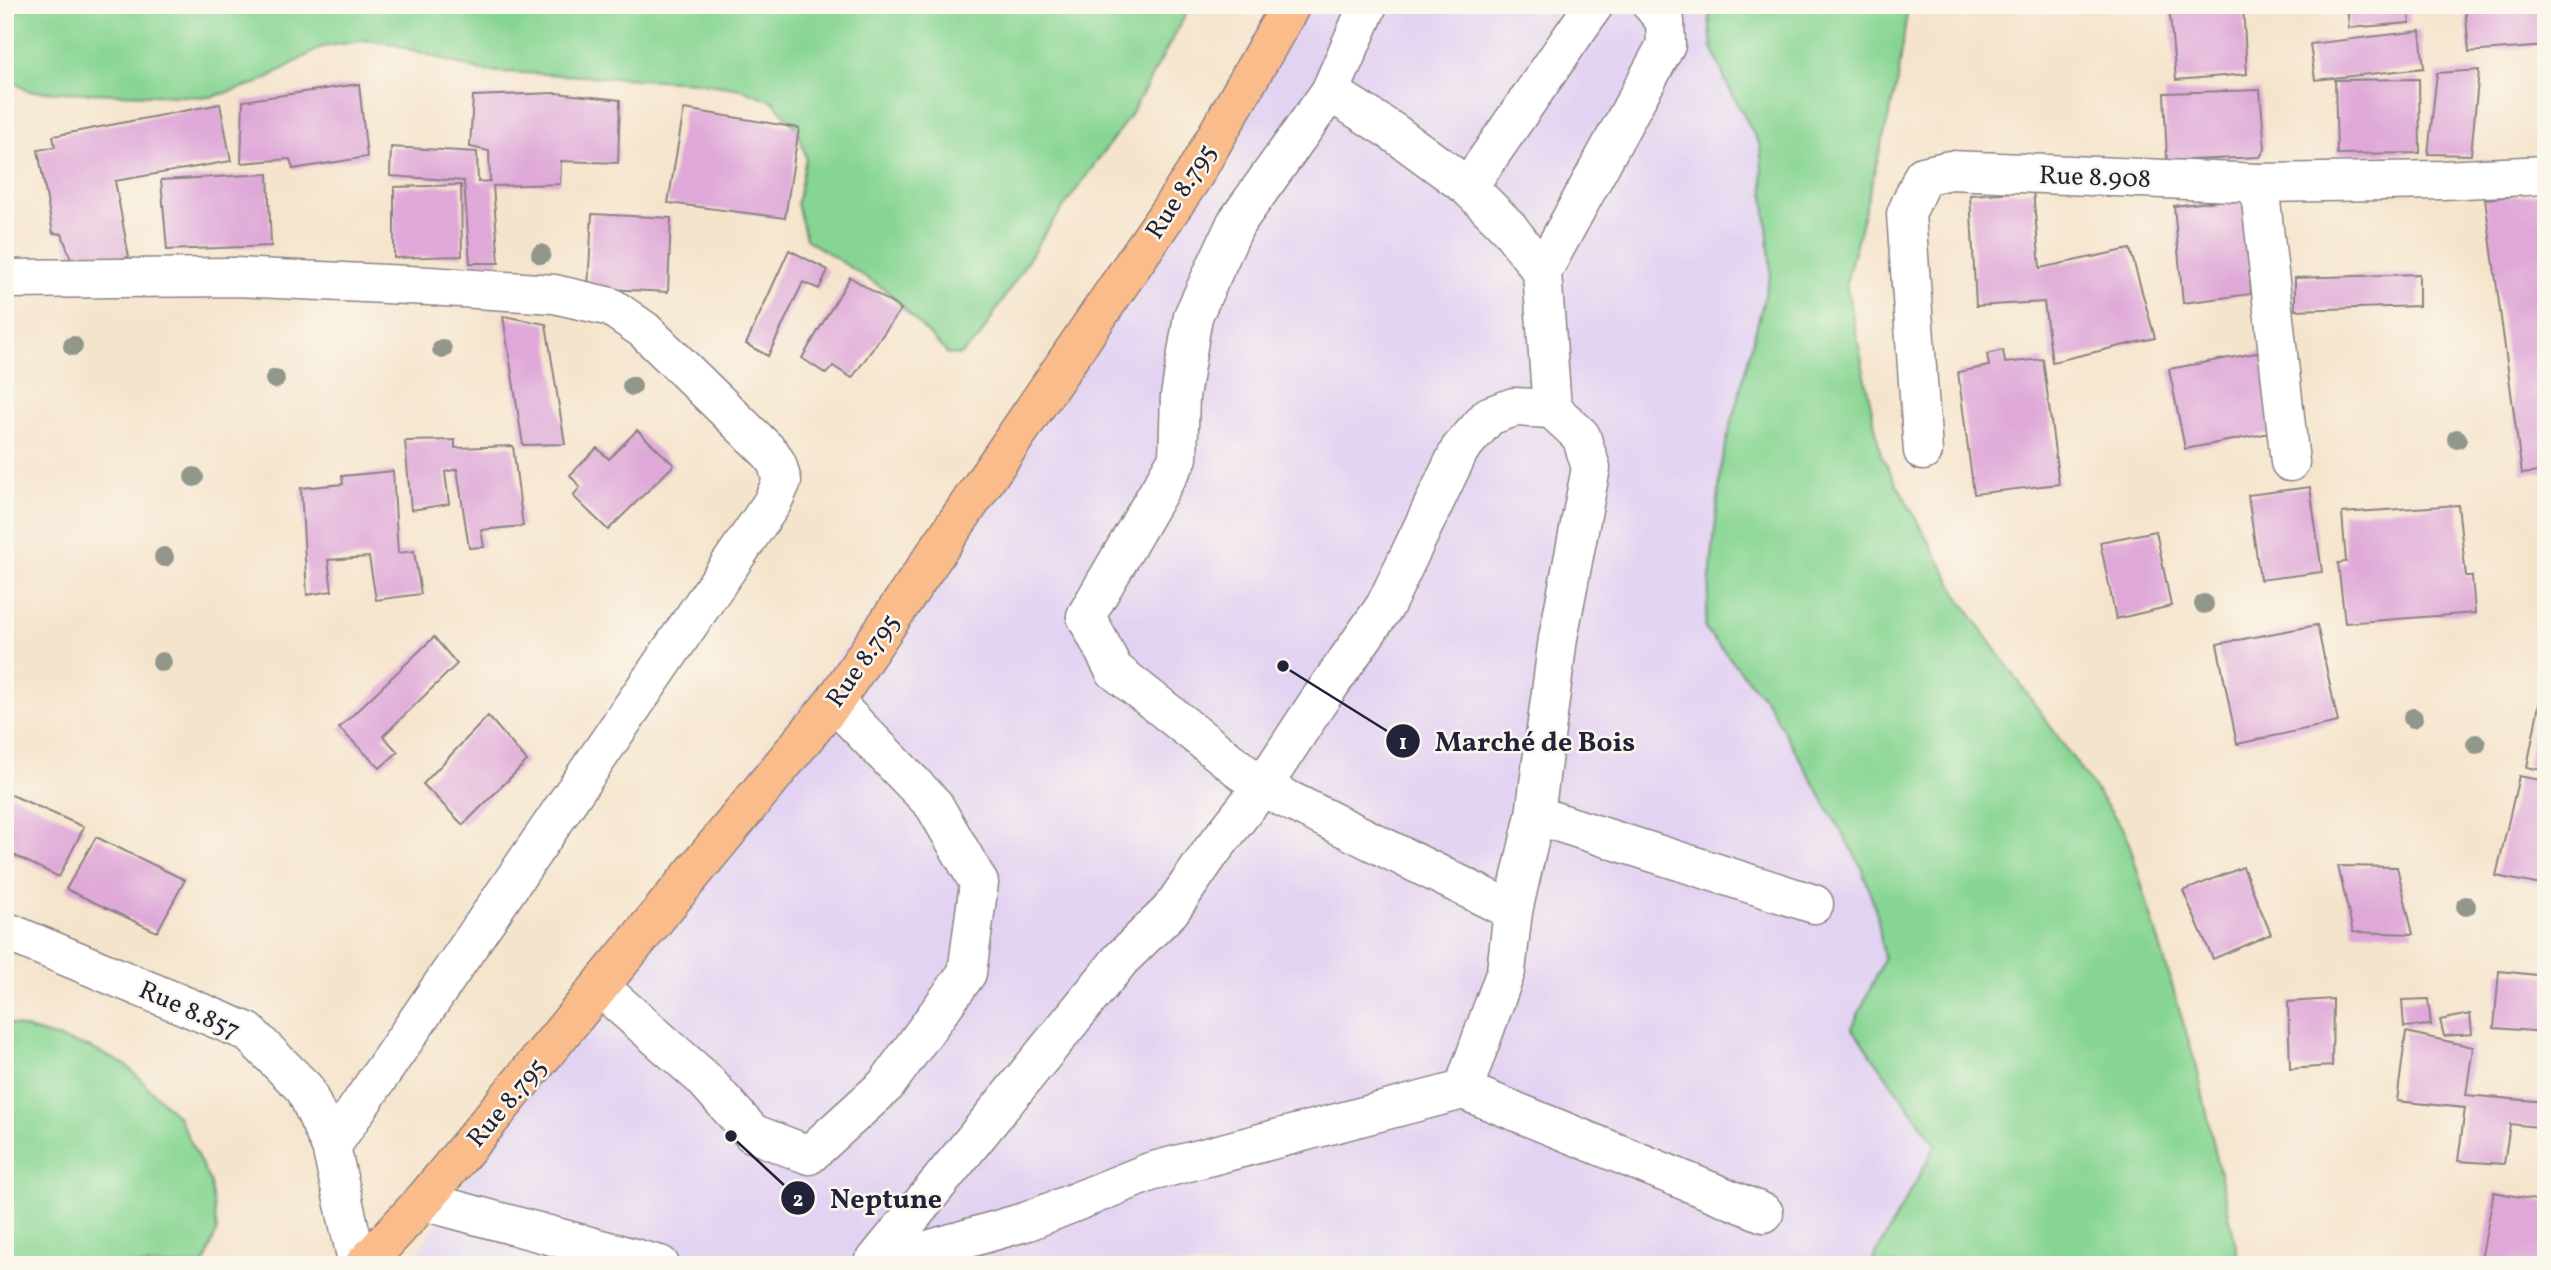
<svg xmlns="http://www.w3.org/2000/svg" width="2551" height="1270" font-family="Vollkorn,serif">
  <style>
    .built { fill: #e3d3f2 }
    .green { fill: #87d593; stroke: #547c67; stroke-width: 2 }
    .building { fill: #dfa8d8 }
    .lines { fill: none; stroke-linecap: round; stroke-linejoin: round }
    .minor-casing { stroke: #8c8384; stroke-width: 41 }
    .highway-casing { stroke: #8c8384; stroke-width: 41 }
    .minor { stroke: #fff; stroke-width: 38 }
    .highway { stroke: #f9bc8a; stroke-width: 38 }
    .tree { fill: #91978b }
    .labels { text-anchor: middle; stroke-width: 5; stroke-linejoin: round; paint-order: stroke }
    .street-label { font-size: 26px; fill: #22223b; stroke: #fbf7ec }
    .leader { fill: none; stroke: #22223b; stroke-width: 2.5 }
    .callout-dot { fill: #22223b; stroke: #fbf7ec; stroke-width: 2.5 }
    .mark-label { font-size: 21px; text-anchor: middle; font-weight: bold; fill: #fff }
    .callout-label { font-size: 28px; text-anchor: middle; font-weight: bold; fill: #22223b; stroke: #fbf7ec; stroke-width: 5; stroke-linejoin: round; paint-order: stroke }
  </style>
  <rect width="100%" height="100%" fill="#fbf7ec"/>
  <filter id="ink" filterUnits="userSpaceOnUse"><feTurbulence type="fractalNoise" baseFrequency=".0143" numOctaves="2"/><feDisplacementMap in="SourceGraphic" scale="14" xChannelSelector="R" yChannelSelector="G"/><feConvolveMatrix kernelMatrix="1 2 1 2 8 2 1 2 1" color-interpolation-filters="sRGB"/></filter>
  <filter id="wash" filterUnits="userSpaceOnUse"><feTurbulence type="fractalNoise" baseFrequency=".00686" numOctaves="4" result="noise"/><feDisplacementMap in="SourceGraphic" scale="28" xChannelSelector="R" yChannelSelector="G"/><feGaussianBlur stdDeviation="1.57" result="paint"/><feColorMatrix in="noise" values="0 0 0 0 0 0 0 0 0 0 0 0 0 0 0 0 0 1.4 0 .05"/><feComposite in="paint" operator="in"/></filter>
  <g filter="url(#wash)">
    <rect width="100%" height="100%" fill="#f5e4cc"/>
    <polygon class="built" points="1271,5 1708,5 1712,47 1726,82 1760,144 1771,272 1722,459 1705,629 1768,703 1861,866 1877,914 1884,959 1852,1028 1936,1145 1870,1265 410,1265 593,976 900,576 1163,211"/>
    <g class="green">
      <polygon points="5,5 1191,5 1131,114 1045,233 979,338 960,355 948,354 887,291 806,239 797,204 806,157 798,131 773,101 741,89 696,82 482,71 392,44 366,40 322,47 258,83 212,97 28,91 5,77"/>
      <polygon points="1708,5 1908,5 1898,80 1846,283 1881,455 1961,600 2126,833 2197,1068 2240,1265 1870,1265 1936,1145 1852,1028 1884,959 1877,914 1861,866 1768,703 1705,629 1722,459 1771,272 1760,145 1726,82 1712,47"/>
      <polygon points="5,1022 91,1048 126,1065 179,1118 210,1182 217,1230 204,1265 5,1265"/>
    </g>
    <g id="blocks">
      <g class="building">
        <polygon points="2169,5 2243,5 2247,74 2176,80"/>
        <polygon points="2347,5 2409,5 2410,23 2349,28"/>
        <polygon points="2465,5 2545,5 2546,46 2469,52"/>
        <polygon points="2420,31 2424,68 2315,80 2310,44"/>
        <polygon points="2479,70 2471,155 2428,154 2437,73"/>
        <polygon points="2419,79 2420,153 2337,154 2335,80"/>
        <polygon points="359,84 367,157 293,169 290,159 241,163 243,101"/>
        <polygon points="2260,90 2265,149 2260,157 2167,161 2164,93"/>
        <polygon points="556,93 620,100 618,163 561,161 560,184 493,186 499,263 470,263 464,181 390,176 391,147 477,152 478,182 490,181 489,151 470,147 473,96"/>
        <polygon points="220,104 231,161 115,181 129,257 74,268 62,234 53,233 38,150 55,147 53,136"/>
        <polygon points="684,109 799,128 785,218 668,203"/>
        <polygon points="268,174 271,246 167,250 161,180"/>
        <polygon points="461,185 462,256 394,258 394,187"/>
        <polygon points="2033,191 2040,268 2130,249 2155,338 2052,362 2044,302 1976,306 1970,195"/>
        <polygon points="2546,193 2546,471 2522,474 2485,199"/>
        <polygon points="2244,198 2251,294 2183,303 2174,206"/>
        <polygon points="592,214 671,218 668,292 588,288"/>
        <polygon points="789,250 828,270 819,289 803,282 768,356 746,344"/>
        <polygon points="2419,274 2419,306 2295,310 2295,278"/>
        <polygon points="850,277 901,309 852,378 833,366 826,374 802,358"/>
        <polygon points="503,316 546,324 565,444 523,445"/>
        <polygon points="2003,350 2005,363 2043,359 2059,484 1974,494 1958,372 1989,366 1987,354"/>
        <polygon points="2262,352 2275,432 2185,449 2169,369"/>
        <polygon points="637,430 674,465 608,530 573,496 580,487 570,475 597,448 609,459"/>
        <polygon points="455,440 455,448 513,446 523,526 481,530 484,547 469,548 457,469 445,472 449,504 411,510 405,441"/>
        <polygon points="393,471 398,553 414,551 421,594 376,600 369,557 328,560 332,591 307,595 301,488 343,484 342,476"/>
        <polygon points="2310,487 2322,572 2260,580 2248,495"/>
        <polygon points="2458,505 2466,576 2472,576 2475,613 2345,623 2338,563 2346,562 2342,513"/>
        <polygon points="2156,531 2171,606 2116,619 2100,542"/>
        <polygon points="2317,625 2338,722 2237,744 2217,644"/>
        <polygon points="434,637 457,664 383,736 398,752 380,768 339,728"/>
        <polygon points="2543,684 2546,685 2546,771 2527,767"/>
        <polygon points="488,716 527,761 463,825 423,784"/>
        <polygon points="2519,776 2546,781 2546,886 2496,876"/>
        <polygon points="5,792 84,827 59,877 5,851 11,836 5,832"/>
        <polygon points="96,837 185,880 157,932 66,889"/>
        <polygon points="2338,866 2397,867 2413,934 2353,932"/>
        <polygon points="2243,867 2271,934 2213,959 2183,891"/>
        <polygon points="2499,971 2546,976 2546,1032 2494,1028"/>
        <polygon points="2333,999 2332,1066 2290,1069 2288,1002"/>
        <polygon points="2428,999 2431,1025 2404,1027 2402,1000"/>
        <polygon points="2470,1014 2472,1034 2444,1036 2440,1020"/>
        <polygon points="2406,1032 2473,1047 2466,1095 2546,1102 2546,1128 2510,1124 2504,1164 2458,1161 2465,1108 2397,1101"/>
        <polygon points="2494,1192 2546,1202 2546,1265 2480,1265"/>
      </g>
    </g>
  </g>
  <g filter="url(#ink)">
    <use href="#blocks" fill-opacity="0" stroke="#8c8384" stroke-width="2"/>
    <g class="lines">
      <defs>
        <g id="minor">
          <polyline points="1368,5 1330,92 1236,223 1193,316 1180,396 1178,458 1086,616 1114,670 1262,787 1513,911"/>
          <polyline points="1330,92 1393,132 1468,187 1509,228 1542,272 1552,409"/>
          <polyline points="2259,183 2290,462"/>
          <polyline points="1468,187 1594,5"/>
          <polyline points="1542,272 1666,45 1665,21 1652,5"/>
          <polyline points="5,279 235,277 429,286 554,294 611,307 644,330 771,454 777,464 782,481 772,503 331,1147"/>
          <polyline points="1923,451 1906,214 1923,176 1950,170 2259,183 2442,180 2546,175"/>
          <polyline points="1535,815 1814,904"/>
          <polyline points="5,931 248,1032 305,1089 331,1147 358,1265"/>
          <polyline points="601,988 703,1078 752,1133 809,1155 886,1085 967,973 979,883 934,805 834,702"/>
          <polyline points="1463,1090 1764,1213"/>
          <polyline points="423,1201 660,1265"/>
          <polyline points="872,1265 1121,959 1170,911 1211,852 1262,787 1318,702 1385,606 1460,449 1489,416 1514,407 1552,409 1581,436 1591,468 1558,638 1535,815 1513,911 1506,971 1463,1090 1150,1172 1028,1221 876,1265"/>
        </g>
        <polyline id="highway" points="364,1265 423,1201 834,702 1194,175 1291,5"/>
      </defs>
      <use href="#minor" class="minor-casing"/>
      <use href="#highway" class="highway-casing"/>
      <use href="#minor" class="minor"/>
      <use href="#highway" class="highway"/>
    </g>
    <g class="tree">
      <circle cx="541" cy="254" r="10"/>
      <circle cx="73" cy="346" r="10"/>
      <circle cx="442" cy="349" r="10"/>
      <circle cx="275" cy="379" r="10"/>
      <circle cx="632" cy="386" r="10"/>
      <circle cx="2457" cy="439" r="10"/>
      <circle cx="194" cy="477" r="10"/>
      <circle cx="164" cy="557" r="10"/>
      <circle cx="2204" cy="604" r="10"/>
      <circle cx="162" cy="662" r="10"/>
      <circle cx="2413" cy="718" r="10"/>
      <circle cx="2476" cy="744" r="10"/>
      <circle cx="2466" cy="906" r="10"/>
    </g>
  </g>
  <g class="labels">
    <g class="street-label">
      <text transform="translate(2095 176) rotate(2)" y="9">Rue 8.908</text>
      <text transform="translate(1180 191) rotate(-57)" y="9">Rue 8.795</text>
      <text transform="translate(862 660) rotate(-55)" y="9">Rue 8.795</text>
      <text transform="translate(190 1009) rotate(24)" y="9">Rue 8.857</text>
      <text transform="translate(506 1102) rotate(-50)" y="9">Rue 8.795</text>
    </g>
  </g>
  <path class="leader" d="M1283 666L1403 741M731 1136L798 1198"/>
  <g class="callout-dot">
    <circle cx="1283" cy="666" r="7"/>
    <circle cx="731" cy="1136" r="7"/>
    <circle cx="1403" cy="741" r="18"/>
    <circle cx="798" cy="1198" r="18"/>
  </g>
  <g class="mark-label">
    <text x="1403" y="749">1</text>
    <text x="798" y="1206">2</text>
  </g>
  <g class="callout-label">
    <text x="1535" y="751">Marché de Bois</text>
    <text x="886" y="1208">Neptune</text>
  </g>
  <rect width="2551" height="1270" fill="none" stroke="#fbf7ec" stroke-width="28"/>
</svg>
